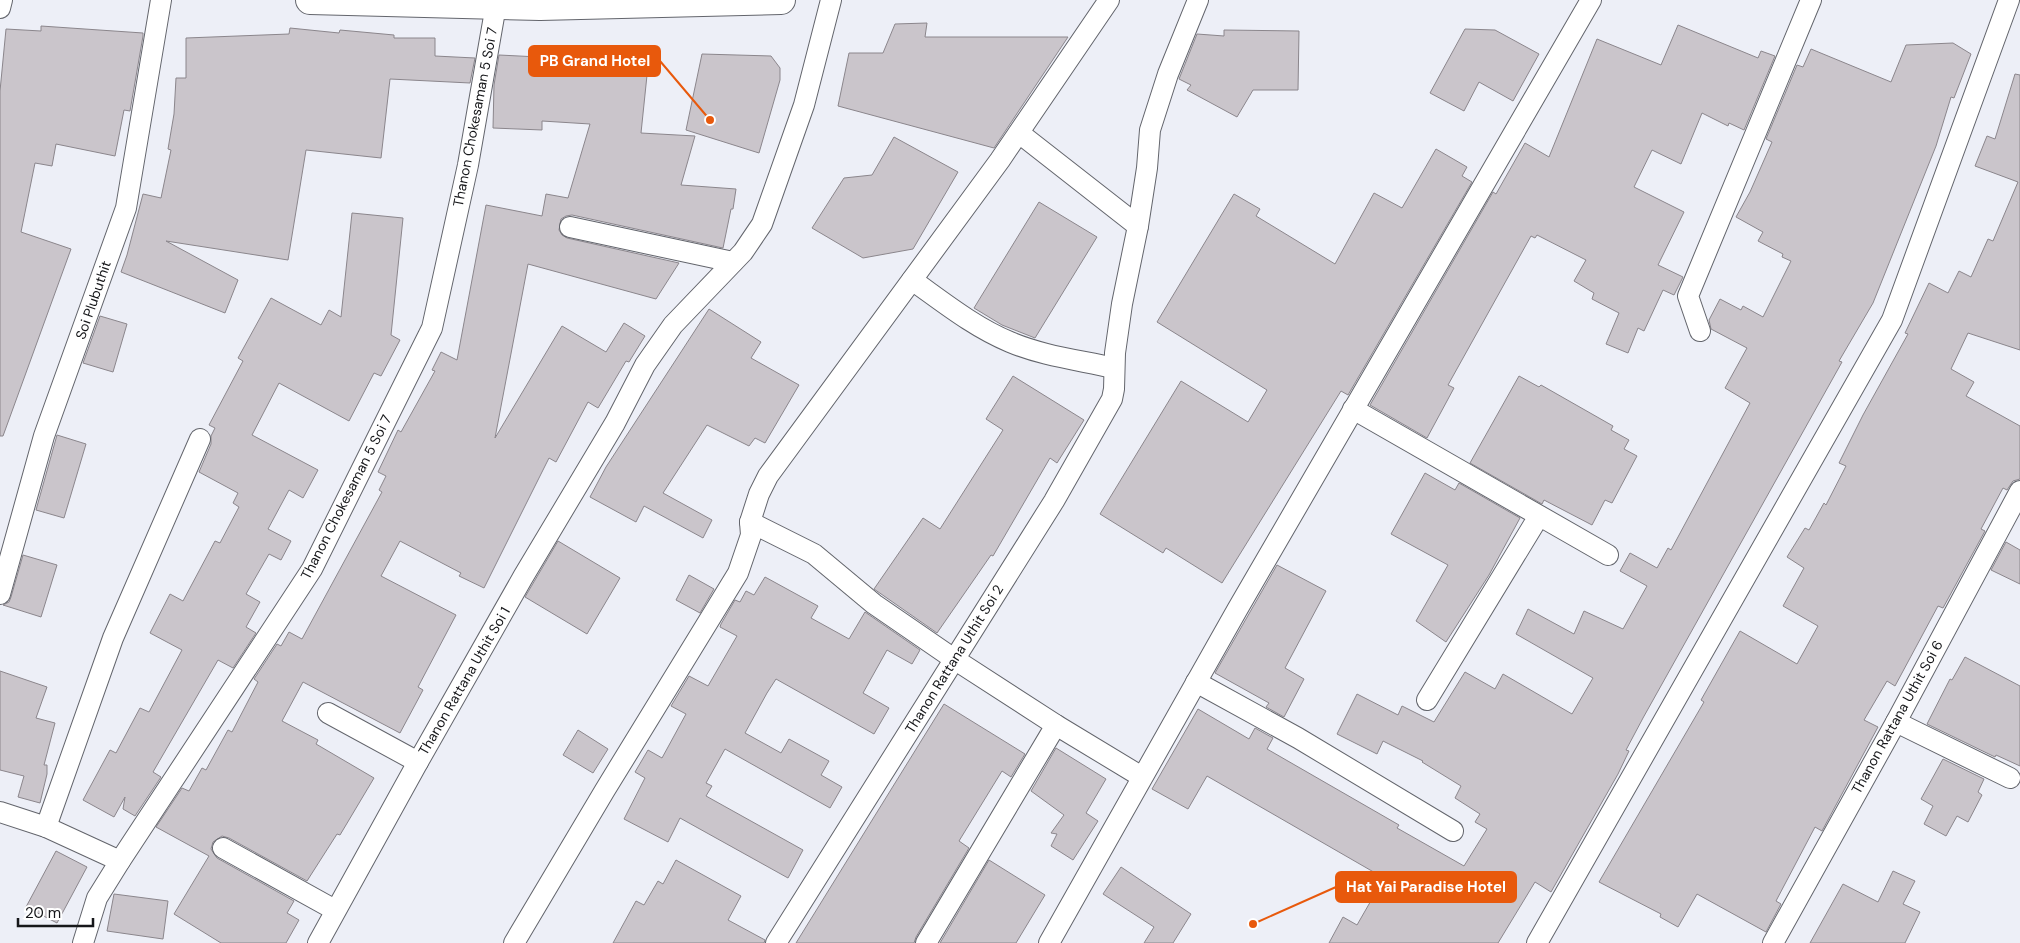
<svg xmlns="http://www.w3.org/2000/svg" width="2020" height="943" font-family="'DM Sans',sans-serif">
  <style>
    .building { fill: #cac5cb; stroke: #8b868c }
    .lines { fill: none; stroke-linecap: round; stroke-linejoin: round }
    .street-casing { stroke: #63656c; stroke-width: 22 }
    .secondary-casing { stroke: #63656c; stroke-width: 30 }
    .street { stroke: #fff; stroke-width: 20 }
    .secondary { stroke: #fff; stroke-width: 28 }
    .labels { text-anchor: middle; stroke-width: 4; stroke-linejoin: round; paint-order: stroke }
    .street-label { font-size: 14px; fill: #16171a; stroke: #fff }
    .leader { fill: none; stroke: #e8590c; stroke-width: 2 }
    .callout-dot { fill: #e8590c; stroke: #fff; stroke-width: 2 }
    .callout { fill: #e8590c; stroke: #e8590c; stroke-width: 2 }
    .callout-label { font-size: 15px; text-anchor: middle; font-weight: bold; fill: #fff }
  </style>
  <rect width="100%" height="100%" fill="#edeff7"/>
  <g class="building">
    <polygon points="927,23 925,37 1068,37 994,148 838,106 849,53 883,53 895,24"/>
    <polygon points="1678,25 1758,58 1761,51 1775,56 1744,130 1729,123 1728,126 1702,113 1681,164 1652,150 1634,187 1684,212 1658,265 1683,277 1674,295 1663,290 1644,331 1638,328 1628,353 1606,344 1619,313 1592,299 1594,293 1574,281 1586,260 1537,235 1535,238 1531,236 1448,385 1454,388 1427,438 1370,405 1493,192 1496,194 1525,143 1549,157 1597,39 1661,65"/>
    <polygon points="41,26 143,33 143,36 130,111 124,110 115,156 56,144 52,166 35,163 21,232 71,249 3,436 0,436 0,91 6,29 41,31"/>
    <polygon points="290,28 339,33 340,30 394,35 394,38 435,38 435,56 475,58 470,83 390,79 381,158 306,150 288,260 166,241 238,280 225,313 121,272 127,255 143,194 161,198 171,150 168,149 174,114 176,78 186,78 186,38 289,34"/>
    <polygon points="1465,29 1495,30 1539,54 1513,101 1479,82 1464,111 1430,93"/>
    <polygon points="1224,30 1299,31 1298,90 1253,90 1237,117 1187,90 1191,85 1179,79 1197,34 1224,36"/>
    <polygon points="1953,43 1971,54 1954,98 1951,97 1936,146 1873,303 1839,361 1842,362 1643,718 1626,750 1629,751 1618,774 1551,892 1535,882 1498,943 1329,943 1343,917 1357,925 1384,878 1207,776 1188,809 1152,789 1198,709 1249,739 1255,728 1273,738 1267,749 1399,825 1397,828 1464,866 1487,829 1475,822 1480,814 1455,798 1461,786 1422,762 1423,761 1383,741 1377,754 1337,734 1357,694 1398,715 1402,706 1434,722 1465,672 1495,689 1503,674 1572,714 1593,678 1516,634 1528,609 1574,634 1584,611 1623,629 1647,586 1620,571 1630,553 1657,568 1668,548 1671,550 1750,403 1725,388 1747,348 1711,329 1709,320 1720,299 1741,310 1743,306 1763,317 1791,261 1782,257 1783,254 1758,241 1763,232 1736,217 1750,192 1772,142 1766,139 1797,65 1803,67 1811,49 1891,82 1906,45"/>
    <polygon points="619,53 649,56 641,133 695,136 681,185 736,189 733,209 731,209 723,248 572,215 566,216 561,219 559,230 562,235 567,238 679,263 656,299 528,264 495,438 562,326 606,352 624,323 645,336 629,362 626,361 598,408 588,402 556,462 549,458 484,588 459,576 461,573 400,541 381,576 456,615 418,687 423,690 400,733 303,682 282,721 318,740 316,744 374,778 340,835 337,834 307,881 229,838 222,836 213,842 211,849 217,858 294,901 287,913 299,920 286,943 221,943 174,914 209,856 156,827 182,788 189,791 202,768 206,770 228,730 232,732 258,682 254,679 277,644 281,646 289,632 302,639 382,492 379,490 386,476 378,472 398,430 401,432 435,371 432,370 441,352 457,360 486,205 542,216 546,194 568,198 590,124 542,121 542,130 493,128 494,85 499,55 618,61"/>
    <polygon points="702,54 771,56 780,68 780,80 759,153 686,130"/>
    <polygon points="2015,74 2020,75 2020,350 1968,333 1951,369 1974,382 1966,396 2020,426 2020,479 2013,481 2007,490 2003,488 1981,529 1985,531 1943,608 1938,606 1895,686 1887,681 1864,720 1878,727 1822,831 1815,827 1776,901 1781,904 1766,932 1697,894 1678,927 1660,917 1661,914 1599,882 1704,702 1701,700 1740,631 1797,664 1818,626 1783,606 1804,568 1787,557 1805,528 1809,530 1824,503 1826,505 1846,466 1839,463 1863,415 1908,334 1905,333 1929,283 1948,293 1959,271 1971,277 1988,239 1993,241 2018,182 1975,166 1987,136 1995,139"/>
    <polygon points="894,137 958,172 913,249 863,258 812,228 844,178 872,175"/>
    <polygon points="1436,149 1467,167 1462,176 1472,182 1348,395 1341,391 1222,583 1166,548 1163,553 1100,514 1181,381 1248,422 1267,390 1157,322 1234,194 1260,209 1256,216 1335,264 1374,193 1402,208"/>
    <polygon points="1039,202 1097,237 1035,338 1002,325 974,308"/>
    <polygon points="352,213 403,218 391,335 400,340 381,376 374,373 349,421 279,383 252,435 318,470 303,498 289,490 268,529 291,541 281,560 269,554 246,594 260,602 246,627 256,633 233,668 218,660 153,772 161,777 135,816 123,809 125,797 114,817 83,800 110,750 116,753 140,708 149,712 182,650 150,633 170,594 183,601 215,541 220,543 239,507 233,503 238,493 199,472 211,444 211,436 215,428 209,425 243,361 238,358 271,298 321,325 329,310 341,317"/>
    <polygon points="709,309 761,342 751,358 799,385 765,443 755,438 749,446 707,425 663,493 712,520 703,538 644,506 636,522 590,497 606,467"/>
    <polygon points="100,316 127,324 113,372 83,363"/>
    <polygon points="1013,376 1084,420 1057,463 1050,458 993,556 991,555 937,633 874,589 923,518 940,529 1003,430 986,419"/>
    <polygon points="1519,376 1539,387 1541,385 1613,426 1611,430 1629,440 1624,449 1637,456 1612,503 1605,500 1592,525 1544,500 1542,504 1470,463"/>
    <polygon points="57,435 86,444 64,518 36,510"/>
    <polygon points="1425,473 1455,490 1459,483 1520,518 1489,575 1446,642 1416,621 1448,565 1391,534"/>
    <polygon points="558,541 620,578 587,634 525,597"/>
    <polygon points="2006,542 2020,550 2020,584 1991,570"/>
    <polygon points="23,555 57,565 41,617 3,605 9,602 11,597"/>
    <polygon points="1277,565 1326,591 1285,668 1304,679 1284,717 1266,707 1269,703 1215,673"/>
    <polygon points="689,575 714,589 700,613 676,600"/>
    <polygon points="765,577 818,606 811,618 849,639 865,612 920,650 912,664 887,650 863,693 889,708 874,734 776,679 767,693 745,733 781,753 789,739 829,761 821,775 842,787 830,808 725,749 706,783 712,786 706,796 803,850 788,878 680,818 668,842 624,819 645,778 635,772 648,750 662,758 686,714 671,706 689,676 708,686 737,636 720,627 721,624 735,600 740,602 746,591 754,595"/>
    <polygon points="1965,657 2020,686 2020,766 1996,755 1995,757 1927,724 1950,679 1952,680"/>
    <polygon points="0,671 47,687 36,718 55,723 44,765 47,765 47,774 40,803 18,797 24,776 0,770"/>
    <polygon points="944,704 1025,754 1011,777 1002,771 959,841 969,848 916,937 914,943 796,943"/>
    <polygon points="578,730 608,749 593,773 563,755"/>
    <polygon points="1056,748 1106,779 1086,813 1098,821 1073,860 1051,846 1057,834 1051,833 1064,815 1031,791"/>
    <polygon points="1943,759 1984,779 1978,792 1982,795 1968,822 1957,816 1946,836 1924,824 1933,806 1921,799"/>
    <polygon points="56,851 87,867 57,923 26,907"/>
    <polygon points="676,860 741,896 728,920 765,940 764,943 613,943 636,901 644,905 658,881 663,884"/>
    <polygon points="989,860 1045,895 1016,943 940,943"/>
    <polygon points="1121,867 1191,914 1173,943 1144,943 1154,927 1103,894"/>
    <polygon points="1893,871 1915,881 1903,904 1920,912 1905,943 1810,943 1843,884 1878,902"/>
    <polygon points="114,894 168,901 163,939 107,931"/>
  </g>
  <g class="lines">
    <defs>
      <g id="street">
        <polyline points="0,8 2,0"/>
        <polyline points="1019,133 1138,226"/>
        <polyline points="570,227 733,262"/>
        <path d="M912,280c31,22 62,47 98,62 33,14 69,18 104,26"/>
        <polyline points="1700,331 1688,296 1811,0"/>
        <polyline points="1353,409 1608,555"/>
        <polyline points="750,522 814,554 874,604 954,659 1056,725 1142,777"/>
        <polyline points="0,594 44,436 126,208 161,0"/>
        <polyline points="1196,682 1298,738 1453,831"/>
        <polyline points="1427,700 1539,516"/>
        <polyline points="328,713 418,762"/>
        <polyline points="1896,722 2010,778"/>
        <polyline points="0,812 46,827 120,861"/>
        <polyline points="46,827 113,638 200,439"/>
        <polyline points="223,848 335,910"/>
        <polyline points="83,943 97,898 120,861 312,569 432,328 468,165 496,5"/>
        <polyline points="318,943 418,762 523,577 615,423 645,365 673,325 743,252 762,224 804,105 831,0"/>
        <polyline points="514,943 605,790 738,573 751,535 750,522 759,494 768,476 1000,160 1109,0"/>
        <polyline points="776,943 1054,501 1112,399 1114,389 1115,353 1122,304 1138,226 1147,168 1150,130 1168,74 1198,0"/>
        <polyline points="926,943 1056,725"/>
        <polyline points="1049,943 1237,610 1591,0"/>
        <polyline points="1537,943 1892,320 2009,0"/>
        <polyline points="1773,943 1896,722 2020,491"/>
      </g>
      <polyline id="secondary" points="310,0 540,6 781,0"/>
    </defs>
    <use href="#street" class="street-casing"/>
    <use href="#secondary" class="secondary-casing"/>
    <use href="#street" class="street"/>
    <use href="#secondary" class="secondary"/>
  </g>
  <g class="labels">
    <g class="street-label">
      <text transform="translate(475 117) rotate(-79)" y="5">Thanon Chokesaman 5 Soi 7</text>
      <text transform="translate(93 300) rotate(-71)" y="5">Soi Plubuthit</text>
      <text transform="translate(346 497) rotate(-63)" y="5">Thanon Chokesaman 5 Soi 7</text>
      <text transform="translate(954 659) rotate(-58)" y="5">Thanon Rattana Uthit Soi 2</text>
      <text transform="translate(464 681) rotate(-60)" y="5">Thanon Rattana Uthit Soi 1</text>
      <text transform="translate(1897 717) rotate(-61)" y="5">Thanon Rattana Uthit Soi 6</text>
    </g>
  </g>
  <path class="leader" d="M710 120L660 61M1253 924L1336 887"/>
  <g class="callout-dot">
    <circle cx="710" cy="120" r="5"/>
    <circle cx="1253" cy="924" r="5"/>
  </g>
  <g class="callout">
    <rect x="529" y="46" width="131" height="30" rx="5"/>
    <rect x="1336" y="872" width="180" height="30" rx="5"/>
  </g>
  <g class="callout-label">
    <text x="595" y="66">PB Grand Hotel</text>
    <text x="1426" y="892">Hat Yai Paradise Hotel</text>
  </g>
  <path d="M18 918v8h75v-8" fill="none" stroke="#16171a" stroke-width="2.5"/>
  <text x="25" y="918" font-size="15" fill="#16171a" stroke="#ffffff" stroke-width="4" paint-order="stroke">20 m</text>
</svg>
